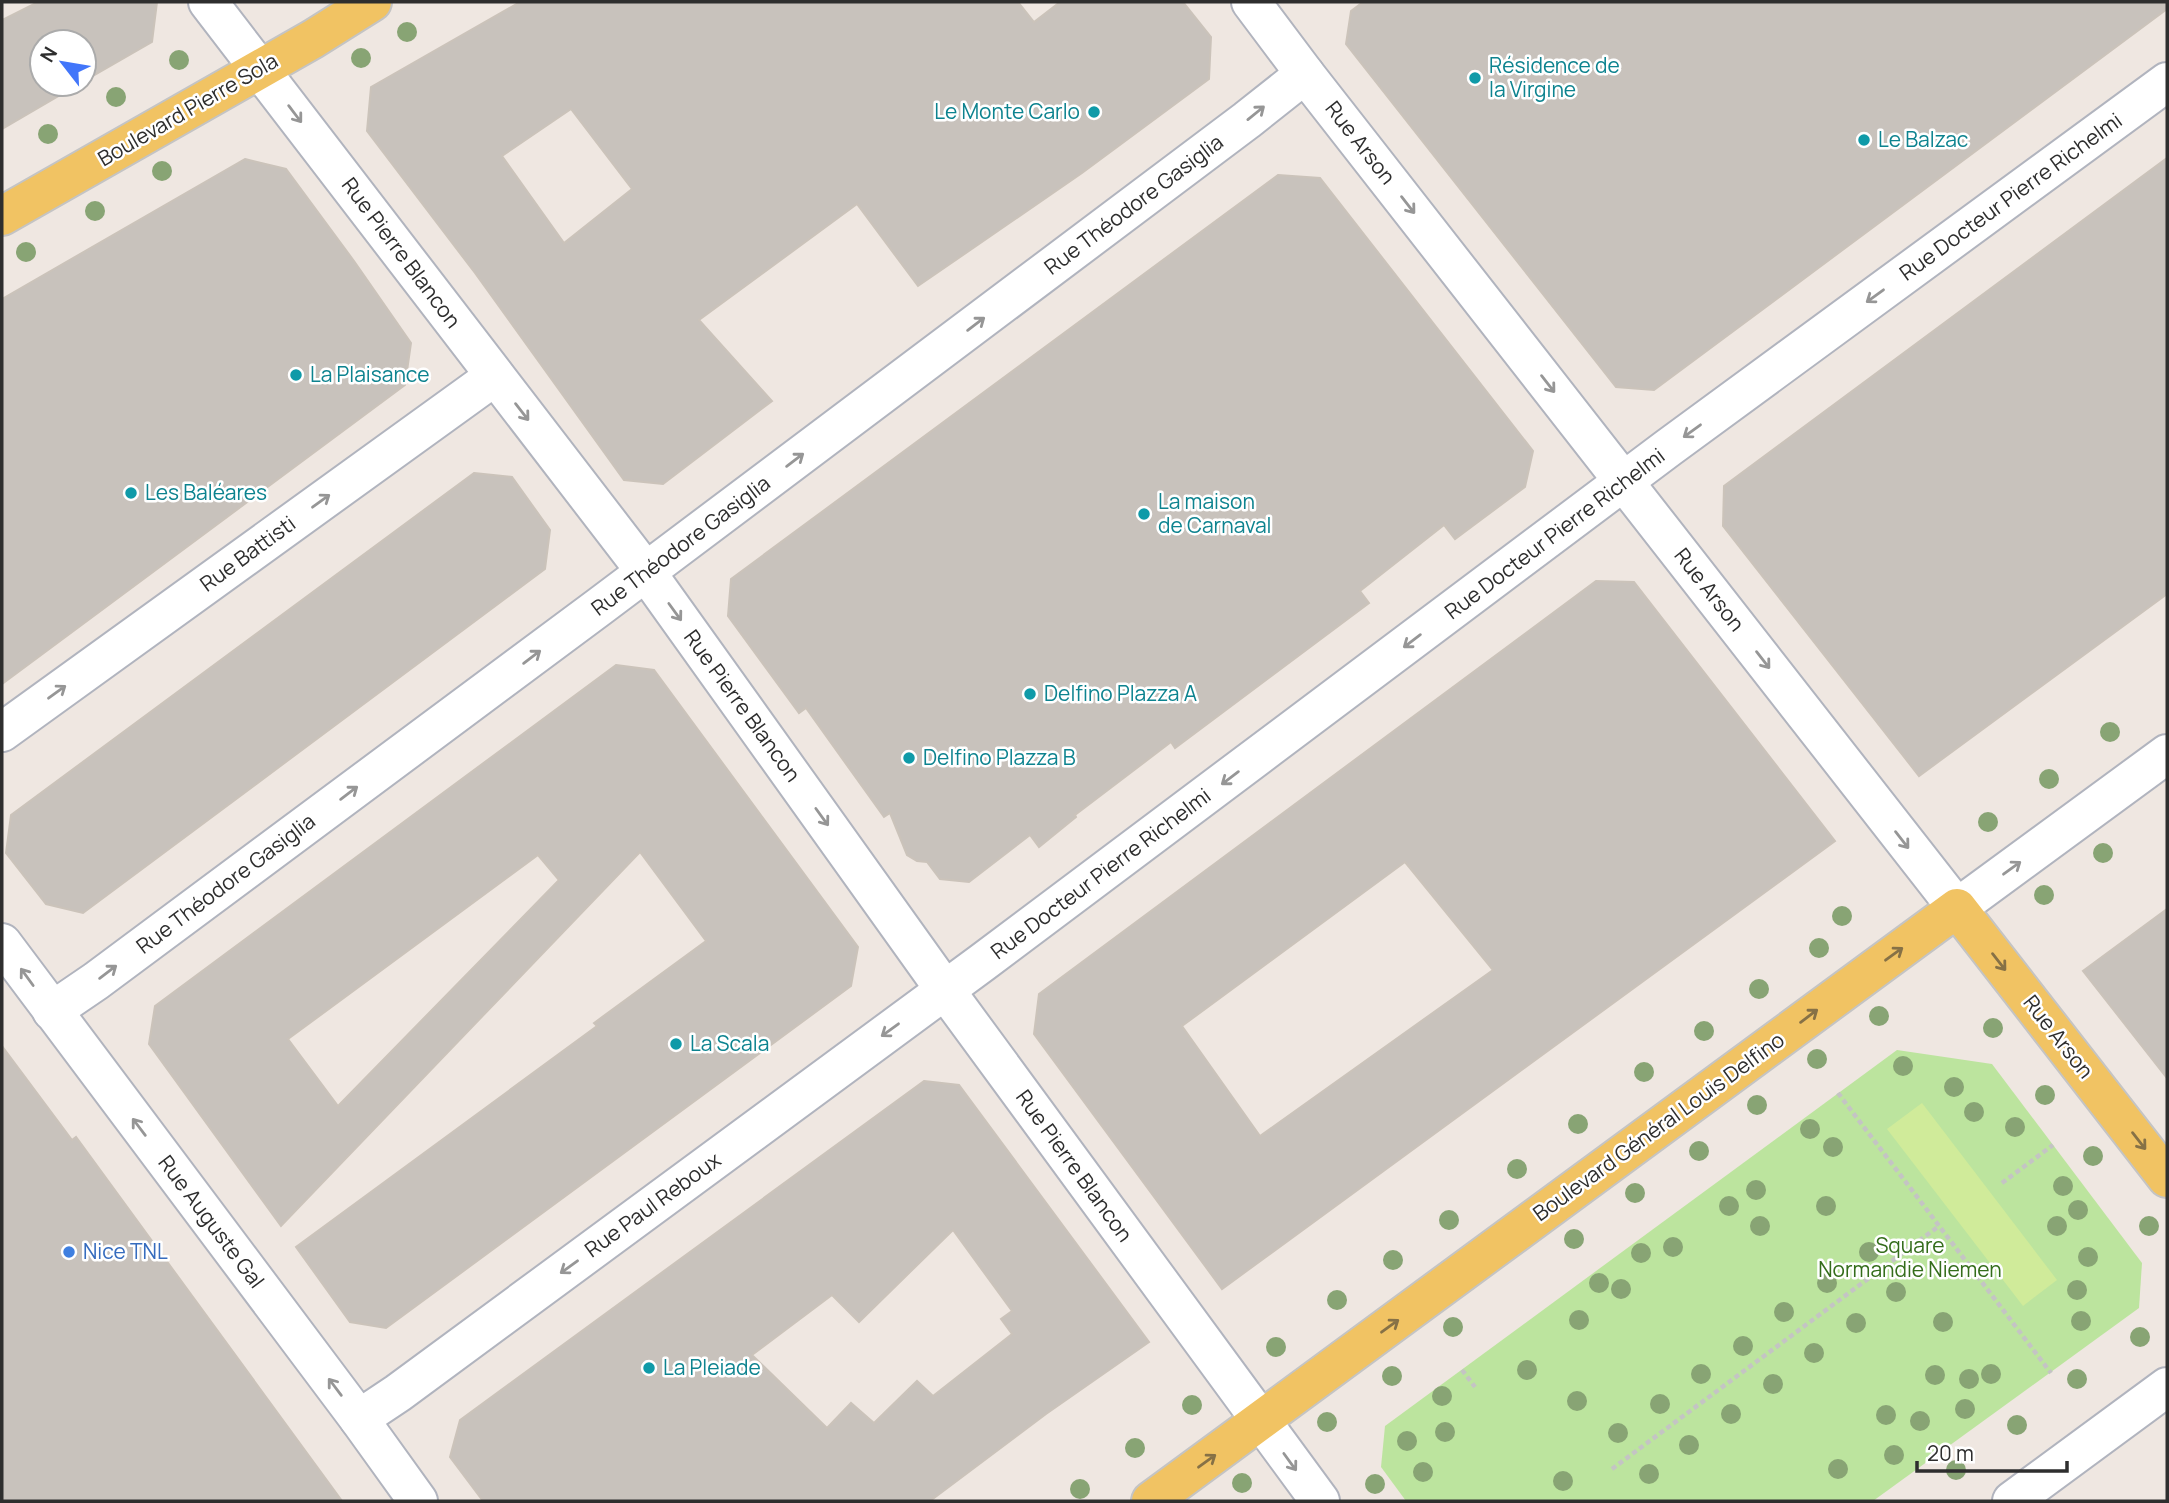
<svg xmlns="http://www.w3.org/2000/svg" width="2169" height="1503" font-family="Manrope,sans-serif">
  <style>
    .green { fill: #bce49e }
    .pitch { fill: #d0eb9a }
    .building { fill: #c8c2bc; stroke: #cbc3ba; stroke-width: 2; fill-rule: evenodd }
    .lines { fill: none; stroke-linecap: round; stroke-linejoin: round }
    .minor-casing { stroke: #b1b4be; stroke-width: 42 }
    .secondary-casing { stroke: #b1b4be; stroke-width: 42 }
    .primary-casing { stroke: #c4c4c4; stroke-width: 42 }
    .path { stroke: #c4c4c4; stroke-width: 4.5; stroke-dasharray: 5 3.5; stroke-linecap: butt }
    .minor { stroke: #fff; stroke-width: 38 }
    .secondary { stroke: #fff; stroke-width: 38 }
    .primary { stroke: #f1c363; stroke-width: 38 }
    .tree { fill: #88a474 }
    .oneway { stroke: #969696 }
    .oneway2 { stroke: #867146 }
    .culture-dot { fill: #0f9aa8; stroke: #fff; stroke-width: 2.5 }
    .shop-dot { fill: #3f7fe0; stroke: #fff; stroke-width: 2.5 }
    .labels { text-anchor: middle; stroke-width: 5; stroke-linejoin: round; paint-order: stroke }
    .culture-label { font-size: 21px; fill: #0d838f; stroke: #fff; text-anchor: start }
    .street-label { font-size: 21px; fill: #2e2e2e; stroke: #fff }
    .park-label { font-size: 21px; fill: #346d1b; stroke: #fff }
    .shop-label { font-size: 21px; fill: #366cbe; stroke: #fff; text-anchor: start }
  </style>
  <rect width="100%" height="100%" fill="#efe7e1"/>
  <polygon class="green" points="1897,1050 1992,1064 2142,1263 2139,1308 1873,1501 1406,1501 1381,1467 1385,1426"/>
  <polygon class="pitch" points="1922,1103 2057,1280 2023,1306 1887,1129"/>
  <g class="building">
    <polygon points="38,2 157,2 152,42 84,81 84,42 42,42 42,84 79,84 2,129 2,20"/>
    <path d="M520,2h498l16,20 26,-20h123l28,35 -2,42 -127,94 -164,113 -61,-82 -158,116 73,81 -109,83 -39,-4 -149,-207 -108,-142 4,-44zM571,109l61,80 -68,54 -62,-87z"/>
    <polygon points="1363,2 2167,2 2167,9 1654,390 1616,387 1346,44 1351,11"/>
    <polygon points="2167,158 2167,594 1919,776 1723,526 1724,486"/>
    <polygon points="245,159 286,169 354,261 411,343 405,385 2,684 2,299"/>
    <polygon points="1278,175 1320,178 1533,451 1525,487 1455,539 1444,525 1360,591 1369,603 1175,748 1171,742 1075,815 1076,817 1039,847 1030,835 969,882 940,879 927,862 917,861 907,855 890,813 884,817 806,708 799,713 728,616 731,579"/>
    <polygon points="474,473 512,477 550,530 545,569 83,913 46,904 6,853 11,815"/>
    <path d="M1596,581l38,1 201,259 -613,448 -188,-255 5,-40zM1405,862l88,108 -233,166 -78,-110z"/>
    <path d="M616,665l38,5 204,277 -7,39 -465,342 -36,-6 -54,-75 301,-221 -3,-3 112,-82 -66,-89 -359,374 -132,-182 6,-38zM538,855l21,25 -221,226 -50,-67z"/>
    <polygon points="2167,909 2167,1078 2083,971"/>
    <polygon points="2,1046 72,1140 76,1137 342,1501 2,1501"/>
    <path d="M924,1081l35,4 190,257 -103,72 -116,87h-447l-33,-44 10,-37zM953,1230l59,81 -11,8 11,15 -79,62 -16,-15 -43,42 -23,-20 -24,25 -75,-73 80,-60 27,27z"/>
  </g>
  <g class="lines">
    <defs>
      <g id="minor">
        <polyline points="208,2 646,572 945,990 1320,1501"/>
        <polyline points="2,732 495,376"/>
        <polyline points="2,943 359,1419 418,1501"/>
        <polyline points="52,1011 96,981 599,607 1247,120 1305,74"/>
        <polyline points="359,1419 398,1393 983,962 1668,448 2167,82"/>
        <polyline points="2012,1501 2167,1387"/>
      </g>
      <polyline id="secondary" points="1251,2 1305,74 1957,908 2167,754"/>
      <g id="primary">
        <polyline points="2,216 313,39 372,2"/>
        <polyline points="1151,1501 1957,908 2167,1178"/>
      </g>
    </defs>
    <use href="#minor" class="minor-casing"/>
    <use href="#secondary" class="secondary-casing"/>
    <use href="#primary" class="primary-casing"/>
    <g class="path">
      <polyline points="1838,1093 2051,1373"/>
      <polyline points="2002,1183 2053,1145"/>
      <polyline points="1462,1370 1475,1387"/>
      <polyline points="1612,1469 1939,1226"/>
    </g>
    <use href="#minor" class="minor"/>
    <use href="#secondary" class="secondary"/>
    <use href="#primary" class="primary"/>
  </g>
  <g class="tree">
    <circle cx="407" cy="32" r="10"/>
    <circle cx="361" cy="58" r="10"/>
    <circle cx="179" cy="60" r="10"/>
    <circle cx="116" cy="97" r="10"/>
    <circle cx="48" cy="134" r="10"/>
    <circle cx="162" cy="171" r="10"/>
    <circle cx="95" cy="211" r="10"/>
    <circle cx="26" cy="252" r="10"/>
    <circle cx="2110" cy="732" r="10"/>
    <circle cx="2049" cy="779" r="10"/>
    <circle cx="1988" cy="822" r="10"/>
    <circle cx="2103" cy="853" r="10"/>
    <circle cx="2044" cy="895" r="10"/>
    <circle cx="1842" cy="916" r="10"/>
    <circle cx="1819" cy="948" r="10"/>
    <circle cx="1759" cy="989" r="10"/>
    <circle cx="1879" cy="1016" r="10"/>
    <circle cx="1993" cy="1028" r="10"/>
    <circle cx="1704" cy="1031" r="10"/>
    <circle cx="1817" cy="1059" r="10"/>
    <circle cx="1903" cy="1066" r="10"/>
    <circle cx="1644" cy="1072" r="10"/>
    <circle cx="1954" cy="1087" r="10"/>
    <circle cx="2045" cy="1095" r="10"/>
    <circle cx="1757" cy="1105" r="10"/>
    <circle cx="1974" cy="1112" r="10"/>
    <circle cx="1578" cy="1124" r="10"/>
    <circle cx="2015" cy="1127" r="10"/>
    <circle cx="1810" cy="1129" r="10"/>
    <circle cx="1833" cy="1147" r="10"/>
    <circle cx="1699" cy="1151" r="10"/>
    <circle cx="2093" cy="1156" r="10"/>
    <circle cx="1517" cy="1169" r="10"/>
    <circle cx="2063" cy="1186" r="10"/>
    <circle cx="1756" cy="1190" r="10"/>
    <circle cx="1635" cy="1193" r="10"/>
    <circle cx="1729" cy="1206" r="10"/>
    <circle cx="1826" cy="1206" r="10"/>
    <circle cx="2078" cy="1210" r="10"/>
    <circle cx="1449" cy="1220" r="10"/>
    <circle cx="1760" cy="1226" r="10"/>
    <circle cx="2057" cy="1226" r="10"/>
    <circle cx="2149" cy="1226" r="10"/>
    <circle cx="1574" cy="1239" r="10"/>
    <circle cx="1673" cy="1247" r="10"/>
    <circle cx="1869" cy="1252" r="10"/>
    <circle cx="1641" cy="1253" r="10"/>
    <circle cx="2088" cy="1257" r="10"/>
    <circle cx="1393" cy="1260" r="10"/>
    <circle cx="1599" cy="1283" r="10"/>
    <circle cx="1827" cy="1283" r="10"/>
    <circle cx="1621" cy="1289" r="10"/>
    <circle cx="2077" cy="1290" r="10"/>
    <circle cx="1896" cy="1292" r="10"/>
    <circle cx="1337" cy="1300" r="10"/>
    <circle cx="1784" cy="1312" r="10"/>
    <circle cx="1579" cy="1320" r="10"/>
    <circle cx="2081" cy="1321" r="10"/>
    <circle cx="1943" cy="1322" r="10"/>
    <circle cx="1856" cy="1323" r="10"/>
    <circle cx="1453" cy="1327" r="10"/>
    <circle cx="2140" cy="1337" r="10"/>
    <circle cx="1743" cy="1346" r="10"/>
    <circle cx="1276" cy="1347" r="10"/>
    <circle cx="1814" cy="1353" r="10"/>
    <circle cx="1527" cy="1370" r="10"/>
    <circle cx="1701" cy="1374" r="10"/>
    <circle cx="1991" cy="1374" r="10"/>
    <circle cx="1935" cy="1375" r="10"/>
    <circle cx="1392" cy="1376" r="10"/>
    <circle cx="1969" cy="1379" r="10"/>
    <circle cx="2077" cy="1379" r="10"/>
    <circle cx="1773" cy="1384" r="10"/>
    <circle cx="1442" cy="1396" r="10"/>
    <circle cx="1577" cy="1401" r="10"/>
    <circle cx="1660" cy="1404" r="10"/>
    <circle cx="1192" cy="1405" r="10"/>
    <circle cx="1965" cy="1409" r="10"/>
    <circle cx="1731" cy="1414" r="10"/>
    <circle cx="1886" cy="1415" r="10"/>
    <circle cx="1920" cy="1421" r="10"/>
    <circle cx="1327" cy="1422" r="10"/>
    <circle cx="2017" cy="1425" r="10"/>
    <circle cx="1445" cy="1432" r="10"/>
    <circle cx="1618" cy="1433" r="10"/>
    <circle cx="1407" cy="1441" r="10"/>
    <circle cx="1689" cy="1445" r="10"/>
    <circle cx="1135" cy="1448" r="10"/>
    <circle cx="1894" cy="1455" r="10"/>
    <circle cx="1838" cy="1469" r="10"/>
    <circle cx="1956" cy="1470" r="10"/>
    <circle cx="1423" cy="1472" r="10"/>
    <circle cx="1649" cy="1474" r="10"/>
    <circle cx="1563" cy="1481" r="10"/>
    <circle cx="1242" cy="1483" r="10"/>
    <circle cx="1375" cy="1484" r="10"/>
    <circle cx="1080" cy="1489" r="10"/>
  </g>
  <defs><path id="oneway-shaft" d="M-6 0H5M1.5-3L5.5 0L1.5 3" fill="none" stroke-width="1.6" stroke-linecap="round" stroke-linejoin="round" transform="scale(1.75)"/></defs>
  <g class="oneway">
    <use href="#oneway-shaft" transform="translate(1256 113) rotate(-39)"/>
    <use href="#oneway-shaft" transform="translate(295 114) rotate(53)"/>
    <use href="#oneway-shaft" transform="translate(1408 205) rotate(52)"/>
    <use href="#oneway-shaft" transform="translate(1875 296) rotate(144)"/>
    <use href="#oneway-shaft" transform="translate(976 324) rotate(-37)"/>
    <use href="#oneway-shaft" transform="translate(1548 384) rotate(52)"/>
    <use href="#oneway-shaft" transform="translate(522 412) rotate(52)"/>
    <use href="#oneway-shaft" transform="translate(1692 431) rotate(144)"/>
    <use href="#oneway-shaft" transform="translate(795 460) rotate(-37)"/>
    <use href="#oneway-shaft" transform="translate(321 501) rotate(-36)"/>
    <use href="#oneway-shaft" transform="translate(675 612) rotate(54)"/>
    <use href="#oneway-shaft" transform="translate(1412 641) rotate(143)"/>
    <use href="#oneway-shaft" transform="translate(532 657) rotate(-37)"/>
    <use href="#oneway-shaft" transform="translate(1763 660) rotate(52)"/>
    <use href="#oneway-shaft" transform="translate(57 692) rotate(-36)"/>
    <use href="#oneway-shaft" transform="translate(1230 778) rotate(143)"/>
    <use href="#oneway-shaft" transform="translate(349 793) rotate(-37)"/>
    <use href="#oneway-shaft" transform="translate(822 817) rotate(54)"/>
    <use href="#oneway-shaft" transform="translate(1902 840) rotate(52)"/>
    <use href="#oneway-shaft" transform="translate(2012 868) rotate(-36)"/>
    <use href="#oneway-shaft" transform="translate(108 972) rotate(-37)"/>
    <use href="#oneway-shaft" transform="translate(27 977) rotate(-126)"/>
    <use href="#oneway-shaft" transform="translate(890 1030) rotate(144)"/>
    <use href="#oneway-shaft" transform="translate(139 1127) rotate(-127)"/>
    <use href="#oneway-shaft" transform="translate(569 1267) rotate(144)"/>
    <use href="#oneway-shaft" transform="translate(335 1387) rotate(-127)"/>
    <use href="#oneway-shaft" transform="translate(1290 1462) rotate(54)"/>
  </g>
  <g class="oneway2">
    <use href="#oneway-shaft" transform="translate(1894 954) rotate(-36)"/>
    <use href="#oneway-shaft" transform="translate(1999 962) rotate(52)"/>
    <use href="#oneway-shaft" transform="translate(1809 1016) rotate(-37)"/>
    <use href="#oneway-shaft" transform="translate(2139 1141) rotate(52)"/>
    <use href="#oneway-shaft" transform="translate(1390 1326) rotate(-36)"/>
    <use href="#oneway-shaft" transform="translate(1207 1461) rotate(-36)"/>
  </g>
  <g class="culture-dot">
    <circle cx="1475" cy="78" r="7"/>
    <circle cx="1094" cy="112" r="7"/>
    <circle cx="1864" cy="140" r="7"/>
    <circle cx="296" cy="375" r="7"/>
    <circle cx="131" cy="493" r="7"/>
    <circle cx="1144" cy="514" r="7"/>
    <circle cx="1030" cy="694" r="7"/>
    <circle cx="909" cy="758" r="7"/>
    <circle cx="676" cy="1044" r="7"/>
    <circle cx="649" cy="1368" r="7"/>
  </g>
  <circle class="shop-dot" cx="69" cy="1252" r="7"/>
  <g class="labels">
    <g class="culture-label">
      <text x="1489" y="73">Résidence de<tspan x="1489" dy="24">la Virgine</tspan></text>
      <text x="1080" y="119" text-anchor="end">Le Monte Carlo</text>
      <text x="1878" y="147">Le Balzac</text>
      <text x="310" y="382">La Plaisance</text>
      <text x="145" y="500">Les Baléares</text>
      <text x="1158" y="509">La maison<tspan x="1158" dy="24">de Carnaval</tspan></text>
      <text x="1044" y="701">Delfino Plazza A</text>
      <text x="923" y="765">Delfino Plazza B</text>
      <text x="690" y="1051">La Scala</text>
      <text x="663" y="1375">La Pleiade</text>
    </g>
    <g class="street-label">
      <text transform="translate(188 110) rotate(-30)" y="7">Boulevard Pierre Sola</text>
      <text transform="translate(1360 143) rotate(52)" y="7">Rue Arson</text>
      <text transform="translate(2011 197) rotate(-36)" y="7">Rue Docteur Pierre Richelmi</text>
      <text transform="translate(1134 205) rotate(-37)" y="7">Rue Théodore Gasiglia</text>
      <text transform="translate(401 253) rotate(53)" y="7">Rue Pierre Blancon</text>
      <text transform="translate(1555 534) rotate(-37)" y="7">Rue Docteur Pierre Richelmi</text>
      <text transform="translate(681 546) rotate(-37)" y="7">Rue Théodore Gasiglia</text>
      <text transform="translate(248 554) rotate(-36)" y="7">Rue Battisti</text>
      <text transform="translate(1709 590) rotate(52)" y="7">Rue Arson</text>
      <text transform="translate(742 706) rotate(54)" y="7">Rue Pierre Blancon</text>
      <text transform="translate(1101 874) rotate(-37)" y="7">Rue Docteur Pierre Richelmi</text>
      <text transform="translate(226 884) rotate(-37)" y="7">Rue Théodore Gasiglia</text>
      <text transform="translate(2058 1037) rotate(52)" y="7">Rue Arson</text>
      <text transform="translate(1659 1127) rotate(-36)" y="7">Boulevard Général Louis Delfino</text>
      <text transform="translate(1074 1166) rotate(54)" y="7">Rue Pierre Blancon</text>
      <text transform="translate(653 1205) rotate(-36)" y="7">Rue Paul Reboux</text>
      <text transform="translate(211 1222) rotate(53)" y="7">Rue Auguste Gal</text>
    </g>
    <g class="park-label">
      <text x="1910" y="1253">Square<tspan x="1910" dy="24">Normandie Niemen</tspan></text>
    </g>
    <g class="shop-label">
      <text x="83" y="1259">Nice TNL</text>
    </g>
  </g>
  <rect width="2169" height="1503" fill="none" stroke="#2e2e2e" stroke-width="7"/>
  <g transform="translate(63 63) rotate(301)"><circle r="33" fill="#ffffff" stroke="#ababab" stroke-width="2"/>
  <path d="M0-5L12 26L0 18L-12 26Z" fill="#4276fa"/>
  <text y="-10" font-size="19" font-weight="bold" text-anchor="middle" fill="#2e2e2e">N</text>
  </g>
  <path d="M1917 1461v10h150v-10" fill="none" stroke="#2e2e2e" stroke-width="3.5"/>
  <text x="1927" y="1461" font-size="21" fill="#2e2e2e" stroke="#ffffff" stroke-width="5" paint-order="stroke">20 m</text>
</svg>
